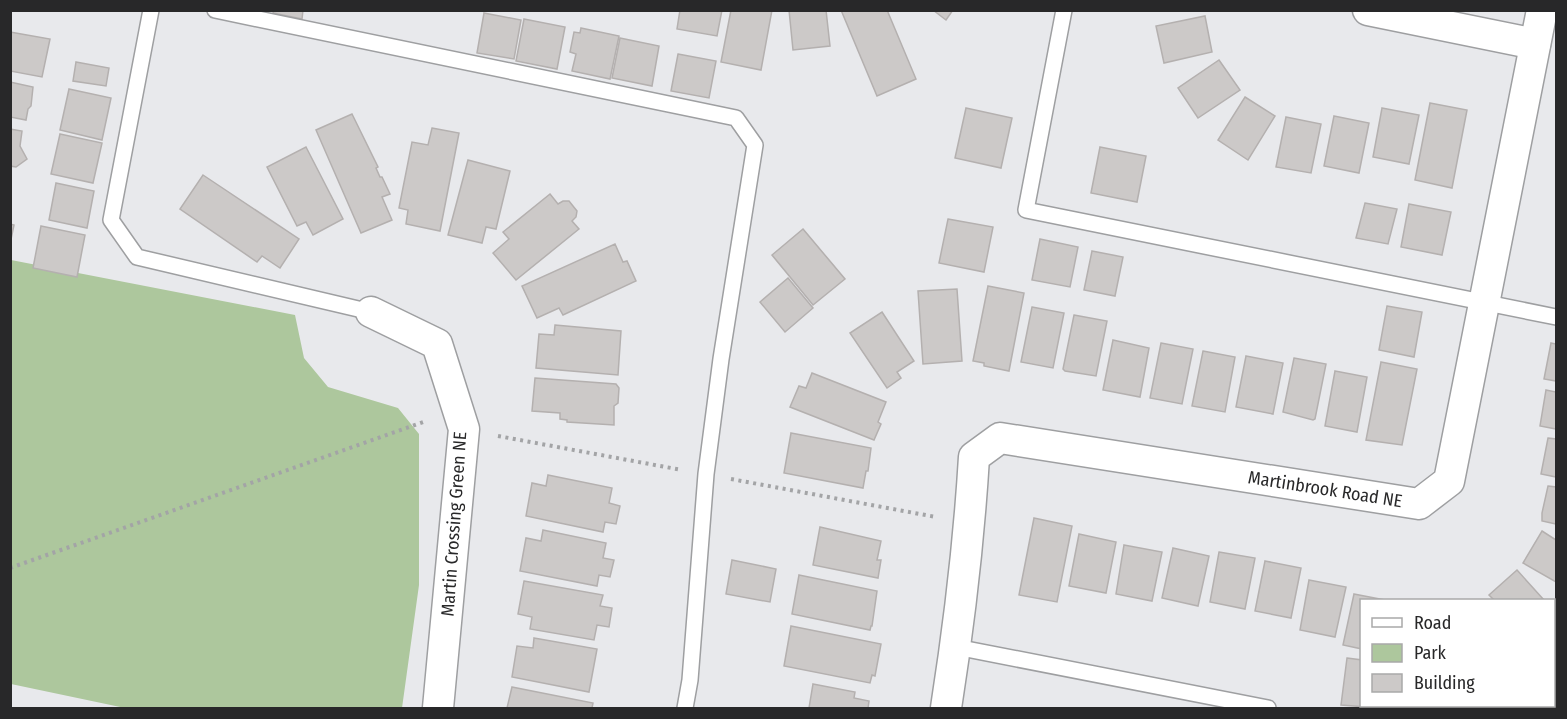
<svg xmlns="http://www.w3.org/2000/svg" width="1567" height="719" font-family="'Fira Sans Condensed',sans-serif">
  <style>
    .green { fill: #adc79d }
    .building { fill: #ccc9c8; stroke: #b4b0af; stroke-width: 1.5 }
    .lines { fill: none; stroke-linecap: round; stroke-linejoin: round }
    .service-casing { stroke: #9e9fa1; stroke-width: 18 }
    .minor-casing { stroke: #9e9fa1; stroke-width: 33 }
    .path { stroke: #a3a4a6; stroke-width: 4; stroke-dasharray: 3 4.5; stroke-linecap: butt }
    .service { stroke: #fff; stroke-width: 15 }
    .minor { stroke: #fff; stroke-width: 30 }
    .labels { text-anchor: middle; stroke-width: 5; stroke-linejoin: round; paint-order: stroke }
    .street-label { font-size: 18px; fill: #282829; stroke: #fff }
  </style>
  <rect width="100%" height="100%" fill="#e8e9ec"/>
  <polygon class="green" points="11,260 295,315 304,358 328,387 398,408 419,434 419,585 402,708 125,708 11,684"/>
  <g class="building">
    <polygon points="274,10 303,10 302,19 273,13"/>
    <polygon points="680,10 722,10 717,36 677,29"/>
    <polygon points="731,10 772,10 761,70 721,62"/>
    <polygon points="789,10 826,10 830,46 793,50"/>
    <polygon points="841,10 887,10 916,79 877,96"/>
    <polygon points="933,10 953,10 946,20"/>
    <polygon points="484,13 521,20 514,59 477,53"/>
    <polygon points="1205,16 1212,52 1164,63 1156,26"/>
    <polygon points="524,19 565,27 557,69 516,61"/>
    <polygon points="581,28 619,36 610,79 572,71 576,54 570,52 574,32 580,33"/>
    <polygon points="10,32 50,39 42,77 10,71"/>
    <polygon points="620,38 659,46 652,86 612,78"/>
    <polygon points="678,54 716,61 709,98 671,91"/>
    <polygon points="1219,60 1240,90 1198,118 1178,88"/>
    <polygon points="76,62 109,68 106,86 73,81"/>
    <polygon points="10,82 33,87 31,106 28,109 26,120 10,117"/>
    <polygon points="69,89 111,98 102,140 60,130"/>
    <polygon points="1245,97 1275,116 1248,160 1218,140"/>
    <polygon points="1430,103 1467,110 1452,188 1415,180"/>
    <polygon points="966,108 1012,118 1001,168 955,158"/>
    <polygon points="1382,108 1419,115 1409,164 1373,157"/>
    <polygon points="352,114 378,167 376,168 380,177 382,177 390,194 382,197 392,220 361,233 316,130"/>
    <polygon points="1334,116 1369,123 1359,173 1324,166"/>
    <polygon points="1286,117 1321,124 1311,173 1276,167"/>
    <polygon points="432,128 459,133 440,231 406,224 408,210 399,208 412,142 428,145"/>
    <polygon points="10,129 22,131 20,146 27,159 16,167 10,166"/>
    <polygon points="60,134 102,143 93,183 51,174"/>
    <polygon points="306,147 343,219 313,235 306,222 297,226 267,167"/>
    <polygon points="1100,147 1146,156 1137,202 1091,193"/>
    <polygon points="468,160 510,171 496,229 486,227 482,243 448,235"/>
    <polygon points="203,175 299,239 280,268 262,256 257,262 180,209"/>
    <polygon points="56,183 94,191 87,228 49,220"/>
    <polygon points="550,194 558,204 563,201 569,201 577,211 576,217 572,221 579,229 516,280 493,253 509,239 503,232"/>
    <polygon points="1365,203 1397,209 1388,244 1356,238"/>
    <polygon points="1409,204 1451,212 1442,255 1401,247"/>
    <polygon points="948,219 993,227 984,272 939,263"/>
    <polygon points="10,224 14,225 10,244"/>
    <polygon points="41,226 85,235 77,277 33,268"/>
    <polygon points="803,229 845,279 813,305 772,255"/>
    <polygon points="1040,239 1078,247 1070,287 1032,280"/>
    <polygon points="615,244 623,262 627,261 636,281 563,315 559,308 537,318 522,286"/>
    <polygon points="1092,251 1123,257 1115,296 1084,290"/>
    <polygon points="788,278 813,308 785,332 760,302"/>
    <polygon points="988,286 1024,293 1009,371 984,366 984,363 973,361"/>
    <polygon points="957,289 962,361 923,364 918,291"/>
    <polygon points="1387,306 1422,312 1414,357 1379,350"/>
    <polygon points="1032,307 1064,313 1053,368 1021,362"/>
    <polygon points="882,312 914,361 897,372 901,378 887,388 850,333"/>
    <polygon points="1074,315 1107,321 1096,376 1065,371 1063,369"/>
    <polygon points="555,325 621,331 618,375 536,368 539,334 554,335"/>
    <polygon points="1113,340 1149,348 1140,397 1103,390"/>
    <polygon points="1161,343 1193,349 1182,404 1150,398"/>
    <polygon points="1551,343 1556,344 1556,381 1544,379"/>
    <polygon points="1203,351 1235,357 1225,412 1192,406"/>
    <polygon points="1246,356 1283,363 1273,414 1236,407"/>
    <polygon points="1294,358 1326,364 1315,419 1313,420 1283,412"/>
    <polygon points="1381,362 1417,369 1402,445 1366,440"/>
    <polygon points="1335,371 1367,377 1357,432 1325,426"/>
    <polygon points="812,373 886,402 878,422 881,424 874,440 790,407 799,386 806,388"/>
    <polygon points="535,378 616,384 619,388 618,403 614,406 614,425 567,422 567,420 560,419 560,413 532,411"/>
    <polygon points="1546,390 1556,392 1556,429 1540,426"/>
    <polygon points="791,433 871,448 868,471 866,471 863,488 784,473"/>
    <polygon points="1548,438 1556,439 1556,477 1541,474"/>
    <polygon points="548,475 612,488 609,503 620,506 616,524 605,522 603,532 526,516 532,483 546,486"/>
    <polygon points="1548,486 1556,487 1556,524 1542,521 1542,513"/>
    <polygon points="1034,518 1072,526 1057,602 1019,595"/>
    <polygon points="820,527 881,541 877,560 881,560 878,578 813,565"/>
    <polygon points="543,530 606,543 603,558 614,560 610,577 599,575 597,586 520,571 526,538 541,541"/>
    <polygon points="1542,531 1556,540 1556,582 1523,563"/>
    <polygon points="1079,534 1116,542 1106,593 1069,586"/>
    <polygon points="1124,545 1162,552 1152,601 1116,594"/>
    <polygon points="1173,548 1209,556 1198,606 1162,598"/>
    <polygon points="1219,552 1255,558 1245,609 1210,602"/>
    <polygon points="732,560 776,569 770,602 726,594"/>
    <polygon points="1265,561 1301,568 1291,618 1255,611"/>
    <polygon points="1517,570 1544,600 1494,600 1489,595"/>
    <polygon points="799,575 877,591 872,626 871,626 870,630 792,614"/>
    <polygon points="1309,580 1346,587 1335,637 1300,630"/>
    <polygon points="524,581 603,595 600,606 612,608 609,627 597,625 594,640 530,629 532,617 518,614"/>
    <polygon points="1354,594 1385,600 1362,600 1362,649 1343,645"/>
    <polygon points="791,626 881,644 875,676 872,675 870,683 784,666"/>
    <polygon points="534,638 597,649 589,692 512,677 517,646 533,648"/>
    <polygon points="1347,658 1362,660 1362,706 1380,706 1380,708 1341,705"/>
    <polygon points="813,684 855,692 854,698 869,701 868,708 809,708"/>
    <polygon points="512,687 593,703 592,708 507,708"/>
    <polygon points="1478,706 1505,706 1506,708 1479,708"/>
  </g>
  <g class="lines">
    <defs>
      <g id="service">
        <polyline points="151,10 111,220 137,257 371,312"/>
        <polyline points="215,10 736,118 755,145 721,359 706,474 690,680 685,708"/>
        <polyline points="1064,10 1026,210 1556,317"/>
        <polyline points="956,647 1268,708"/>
      </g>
      <g id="minor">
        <polyline points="1368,10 1535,44"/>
        <polyline points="371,312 437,344 464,429 438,708"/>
        <path id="s1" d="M946,708c13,-83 23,-167 28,-251l26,-19 419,66 30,-23 93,-471"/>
      </g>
    </defs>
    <use href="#service" class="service-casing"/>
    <use href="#minor" class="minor-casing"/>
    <g class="path">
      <polyline points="498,436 682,470"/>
      <polyline points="731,479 936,517"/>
      <polyline points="10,568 426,421"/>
    </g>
    <use href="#service" class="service"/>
    <use href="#minor" class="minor"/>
  </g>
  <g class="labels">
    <g class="street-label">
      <text dy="6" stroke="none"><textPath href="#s1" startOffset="614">Martinbrook Road NE</textPath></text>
      <text transform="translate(454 524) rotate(-86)" y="6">Martin Crossing Green NE</text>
    </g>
  </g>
  <rect width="1567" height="719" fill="none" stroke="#282829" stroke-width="24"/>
  <rect x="1360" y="599" width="195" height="108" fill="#ffffff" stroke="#a9a9a9" stroke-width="1.5"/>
  <rect x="1372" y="618" width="30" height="9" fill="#ffffff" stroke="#a9a9a9" stroke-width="1.5"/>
  <text x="1414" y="629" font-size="18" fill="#282829">Road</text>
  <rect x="1372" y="644" width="30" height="18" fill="#adc79d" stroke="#a9a9a9" stroke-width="1.5"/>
  <text x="1414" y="659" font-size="18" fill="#282829">Park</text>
  <rect x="1372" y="674" width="30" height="18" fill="#ccc9c8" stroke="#a9a9a9" stroke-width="1.5"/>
  <text x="1414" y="689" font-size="18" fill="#282829">Building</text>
</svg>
